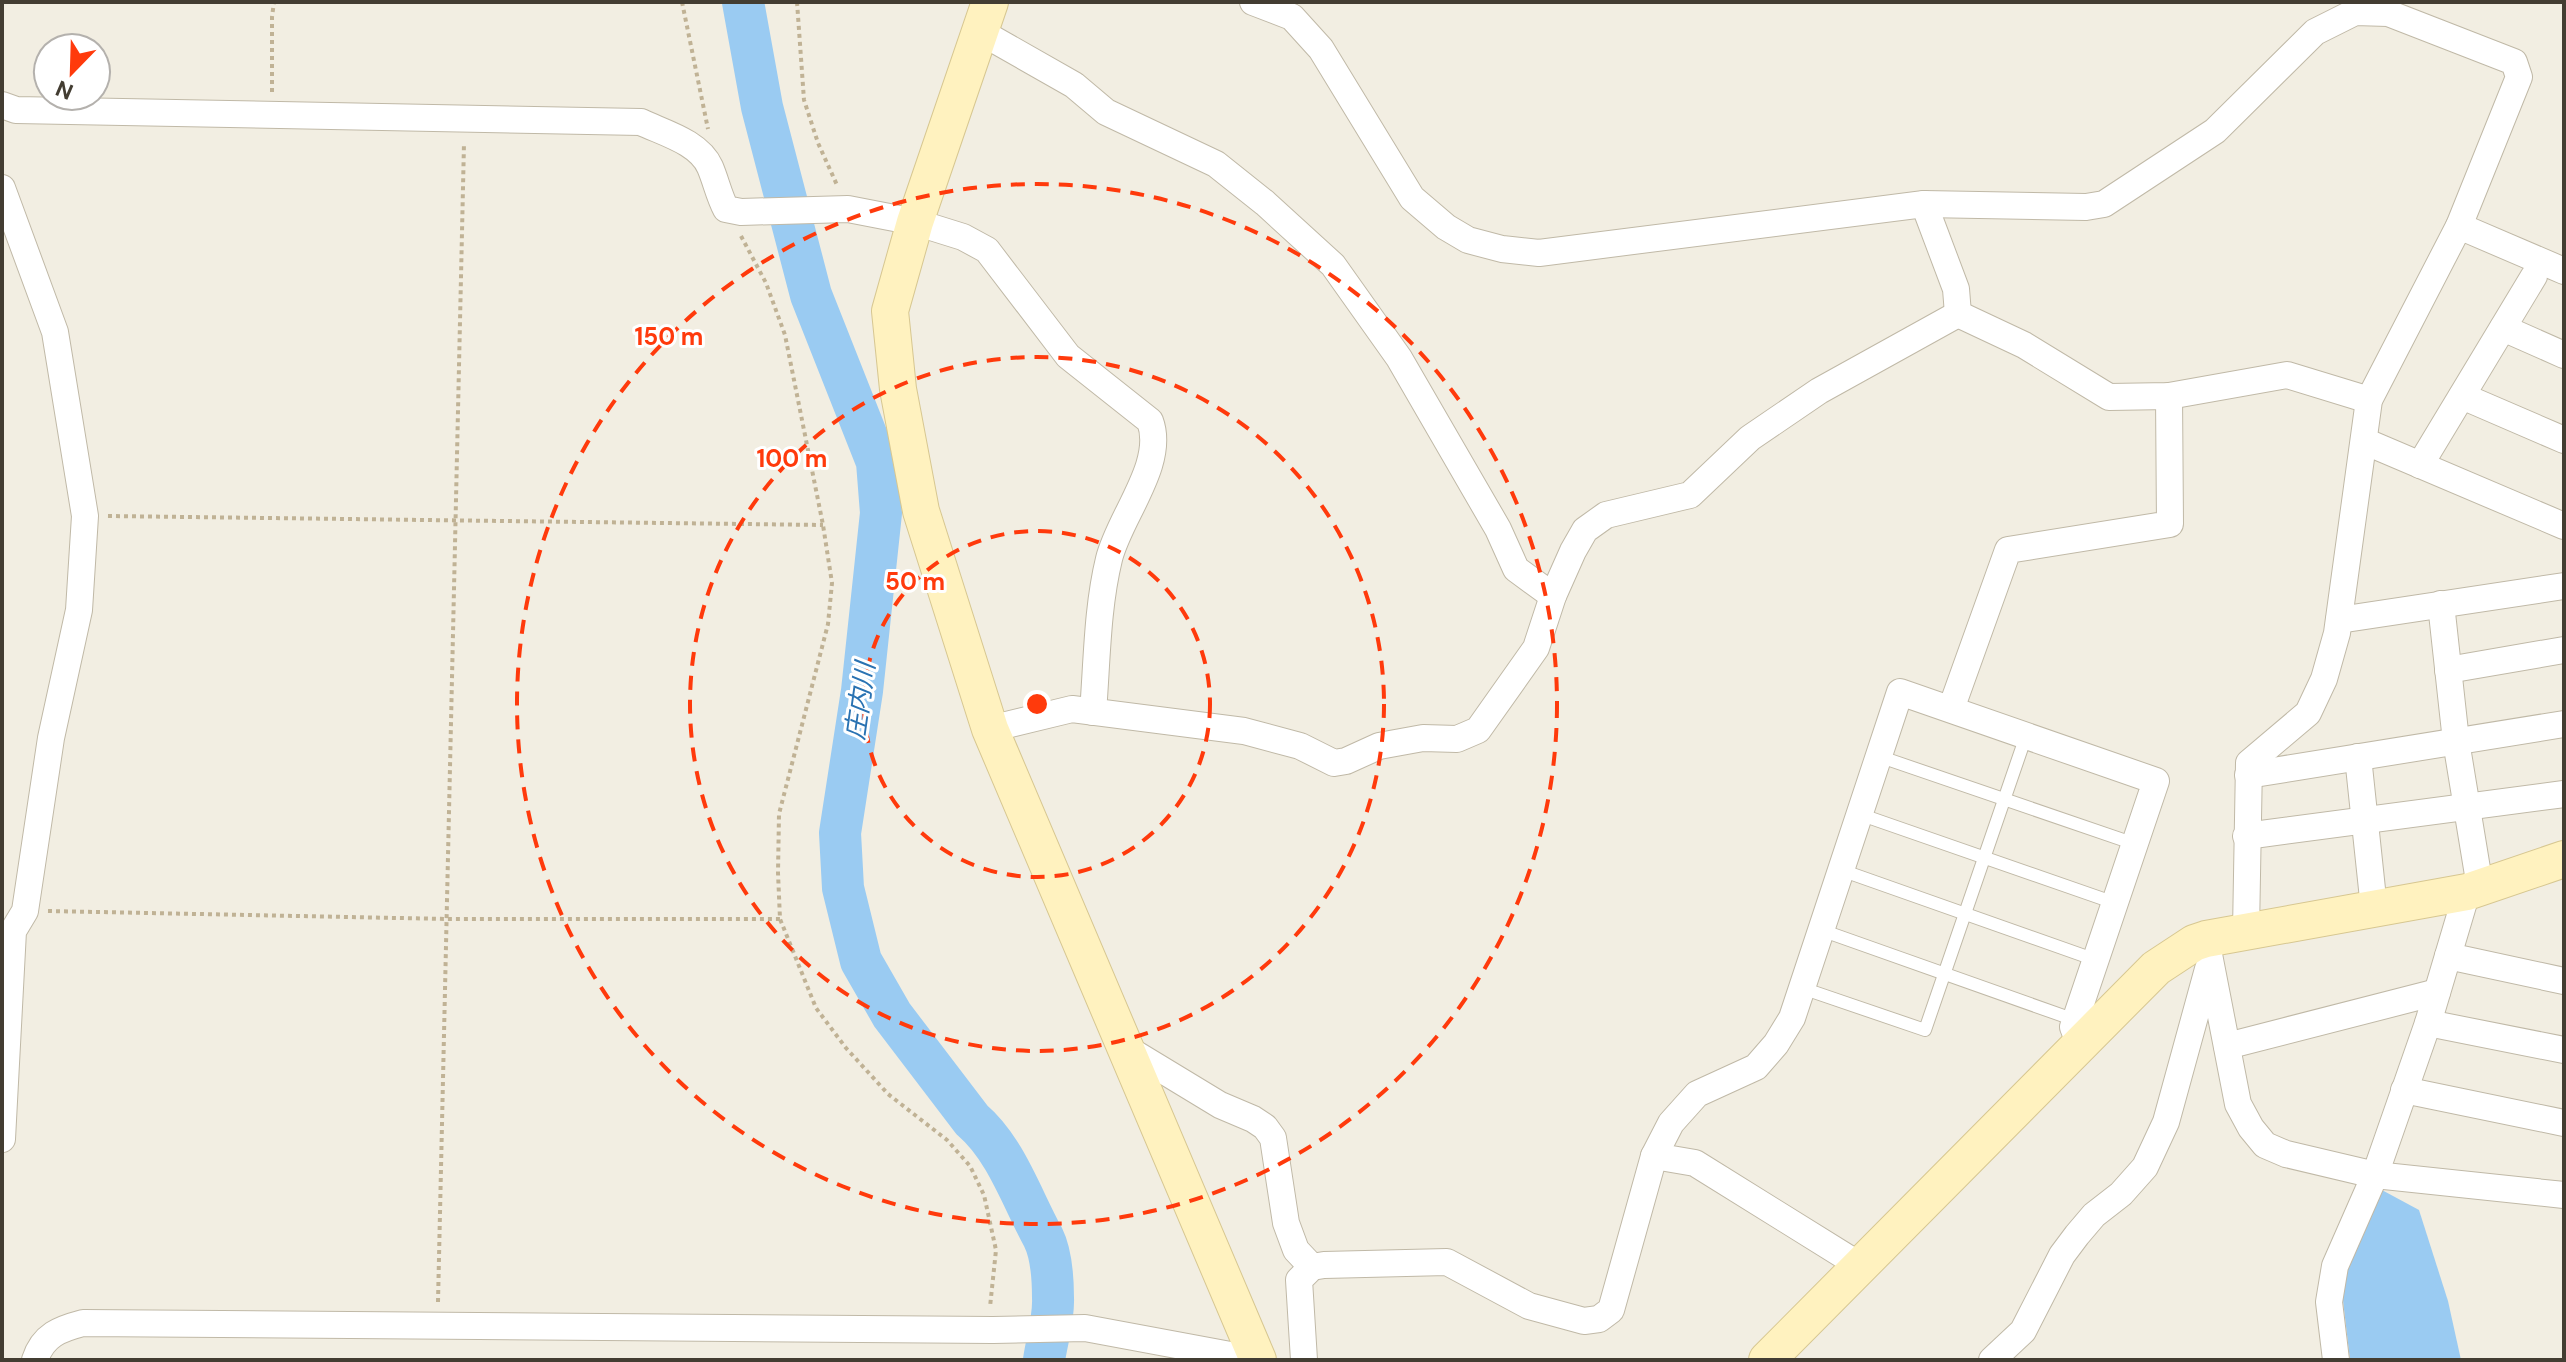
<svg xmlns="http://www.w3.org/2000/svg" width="2566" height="1362" font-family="'DM Sans','Noto Sans JP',sans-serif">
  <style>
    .water { fill: #9acbf2 }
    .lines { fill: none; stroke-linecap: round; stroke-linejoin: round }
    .river { stroke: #9acbf2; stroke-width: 42 }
    .lane-casing { stroke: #c0b9a7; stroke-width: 14 }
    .street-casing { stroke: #c0b9a7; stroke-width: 28 }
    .secondary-casing { stroke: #d7c791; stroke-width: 38 }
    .path { stroke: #c0b295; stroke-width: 4; stroke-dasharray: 4 4; stroke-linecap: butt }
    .lane { stroke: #fff; stroke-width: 12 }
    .street { stroke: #fff; stroke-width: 26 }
    .secondary { stroke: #fff2bf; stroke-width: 36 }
    .ring { fill: none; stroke: #ff3a0c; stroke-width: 4; stroke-dasharray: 14 10 }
    .labels { text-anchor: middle; stroke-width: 6; stroke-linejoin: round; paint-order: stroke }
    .water-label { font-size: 26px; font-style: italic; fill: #2972b2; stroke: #fff }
    .centre { fill: #ff3a0c; stroke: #fff; stroke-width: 4 }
    .ring-label { font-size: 24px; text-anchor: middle; font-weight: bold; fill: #ff3a0c; stroke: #fff; stroke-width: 6; stroke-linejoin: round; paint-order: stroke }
  </style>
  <rect width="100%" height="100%" fill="#f2eee2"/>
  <polygon class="water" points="2380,1189 2419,1210 2448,1301 2461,1360 2350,1360 2342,1292 2345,1263"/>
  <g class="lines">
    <path class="river" d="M743,2l19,105 49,188 66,167 4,51 -19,178 -22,142 3,55 18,73 31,54 80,105c34,29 50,79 71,117 8,16 10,43 10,61 1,20 -6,42 -9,62"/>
    <defs>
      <g id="lane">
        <polyline points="1878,756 2135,844"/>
        <polyline points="1859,814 2115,903"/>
        <polyline points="1841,870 2096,960"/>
        <polyline points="1821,930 2075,1020"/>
        <polyline points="1802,988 1925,1030 2026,736"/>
      </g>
      <g id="street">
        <polyline points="1253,2 1292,17 1321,49 1412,198 1446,227 1468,240 1502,249 1539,253 1924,204 2086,207 2104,204 2215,131 2315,32 2355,12 2388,13 2514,62 2519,77 2459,226 2369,400 2337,633 2324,679 2308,713 2249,763 2246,931"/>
        <polyline points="979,31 1074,85 1106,112 1216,164 1265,203 1333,265 1399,358 1498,529 1516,569 1553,596"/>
        <path d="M2,105l14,5 625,12c23,11 58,20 69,45 6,14 9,29 16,42l15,3 107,-3 67,13 48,15 24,13 81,106 82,65c16,43 -31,96 -41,138 -12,49 -12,103 -16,153"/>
        <polyline points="2,188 55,332 85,516 79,610 51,738 25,911 13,931 2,1139"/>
        <polyline points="1924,204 1956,289 1958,314"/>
        <polyline points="2459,226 2564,271"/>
        <polyline points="1958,314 2024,345 2109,397 2169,396 2287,375 2369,400"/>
        <polyline points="2503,328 2564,355"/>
        <polyline points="2462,396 2564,440"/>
        <polyline points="2364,441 2564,526"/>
        <polyline points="2420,465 2534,276"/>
        <polyline points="2441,604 2456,741 2480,887"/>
        <polyline points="2339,620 2564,586"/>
        <polyline points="2448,670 2564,650"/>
        <polyline points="1951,709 2008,550 2170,524 2169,396"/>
        <polyline points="990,729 1072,709 1244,731 1300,746 1334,763 1346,761 1379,746 1423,738 1457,739 1478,730 1536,648 1553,596 1573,551 1585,530 1606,515 1690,495 1750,438 1819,391 1958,314"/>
        <polyline points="2358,757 2374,908"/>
        <polyline points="2248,775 2564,724"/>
        <polyline points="2246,836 2564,794"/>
        <polyline points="2206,939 2238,1104 2251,1128 2265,1145 2286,1154 2375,1175 2564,1195"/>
        <polyline points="2448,956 2564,981"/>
        <polyline points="2428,1023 2564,1050"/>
        <polyline points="2227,1046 2437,992"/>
        <polyline points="1126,1048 1220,1105 1253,1119 1265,1127 1273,1138 1286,1223 1296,1250 1312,1267"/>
        <polyline points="2404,1090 2564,1123"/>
        <polyline points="1654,1156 1695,1163 1859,1265"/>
        <path d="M35,1360c8,-25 25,-31 48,-37l910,7 92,-2 172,32"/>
        <polyline points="1304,1360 1299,1280 1312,1267 1324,1265 1447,1262 1529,1306 1584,1321 1599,1319 1611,1310 1654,1156 1671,1123 1697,1094 1756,1067 1776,1044 1792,1018 1900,692 2156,781 2073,1027 2080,1045"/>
        <polyline points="1992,1360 2023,1331 2062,1255 2077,1235 2094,1215 2121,1194 2145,1167 2166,1122 2208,969"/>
        <polyline points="2336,1360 2329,1302 2335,1266 2375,1175 2428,1023 2467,892"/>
      </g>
      <g id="secondary">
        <polyline points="990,2 915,222 890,311 898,389 921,511 990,729 1258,1360"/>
        <polyline points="1767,1360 2156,968 2194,943 2206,939 2467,892 2564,859"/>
      </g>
    </defs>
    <use href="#lane" class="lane-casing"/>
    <use href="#street" class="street-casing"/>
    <use href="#secondary" class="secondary-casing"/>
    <g class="path">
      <polyline points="682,2 708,129"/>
      <polyline points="797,2 804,100 818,143 837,185"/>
      <polyline points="272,92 272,17 274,2"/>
      <polyline points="741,236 766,283 785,335 823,525 832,583 828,624 779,814 778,873 780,919 816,1008 846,1048 888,1094 947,1140 970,1166 984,1195 996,1250 990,1307"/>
      <polyline points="108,516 823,525"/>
      <polyline points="48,911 448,919 780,919"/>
      <polyline points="438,1302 464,143"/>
    </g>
    <use href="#lane" class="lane"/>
    <use href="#street" class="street"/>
    <use href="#secondary" class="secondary"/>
  </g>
  <g class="ring">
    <circle cx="1037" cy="704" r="173"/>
    <circle cx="1037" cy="704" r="347"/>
    <circle cx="1037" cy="704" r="520"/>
  </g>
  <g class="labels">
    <g class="water-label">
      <text transform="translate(860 701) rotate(-82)" y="9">庄内川</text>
    </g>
  </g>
  <circle cx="1037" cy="704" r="12" class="centre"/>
  <g class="ring-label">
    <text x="669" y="345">150 m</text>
    <text x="792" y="467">100 m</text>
    <text x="915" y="590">50 m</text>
  </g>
  <rect width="2566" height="1362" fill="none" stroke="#433d32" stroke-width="8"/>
  <g transform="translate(72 72) rotate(203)"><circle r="38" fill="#ffffff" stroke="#b4b1ad" stroke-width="2"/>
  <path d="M0-6L14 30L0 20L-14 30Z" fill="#ff3a0c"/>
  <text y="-12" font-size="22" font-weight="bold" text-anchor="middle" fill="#433d32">N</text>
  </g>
</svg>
